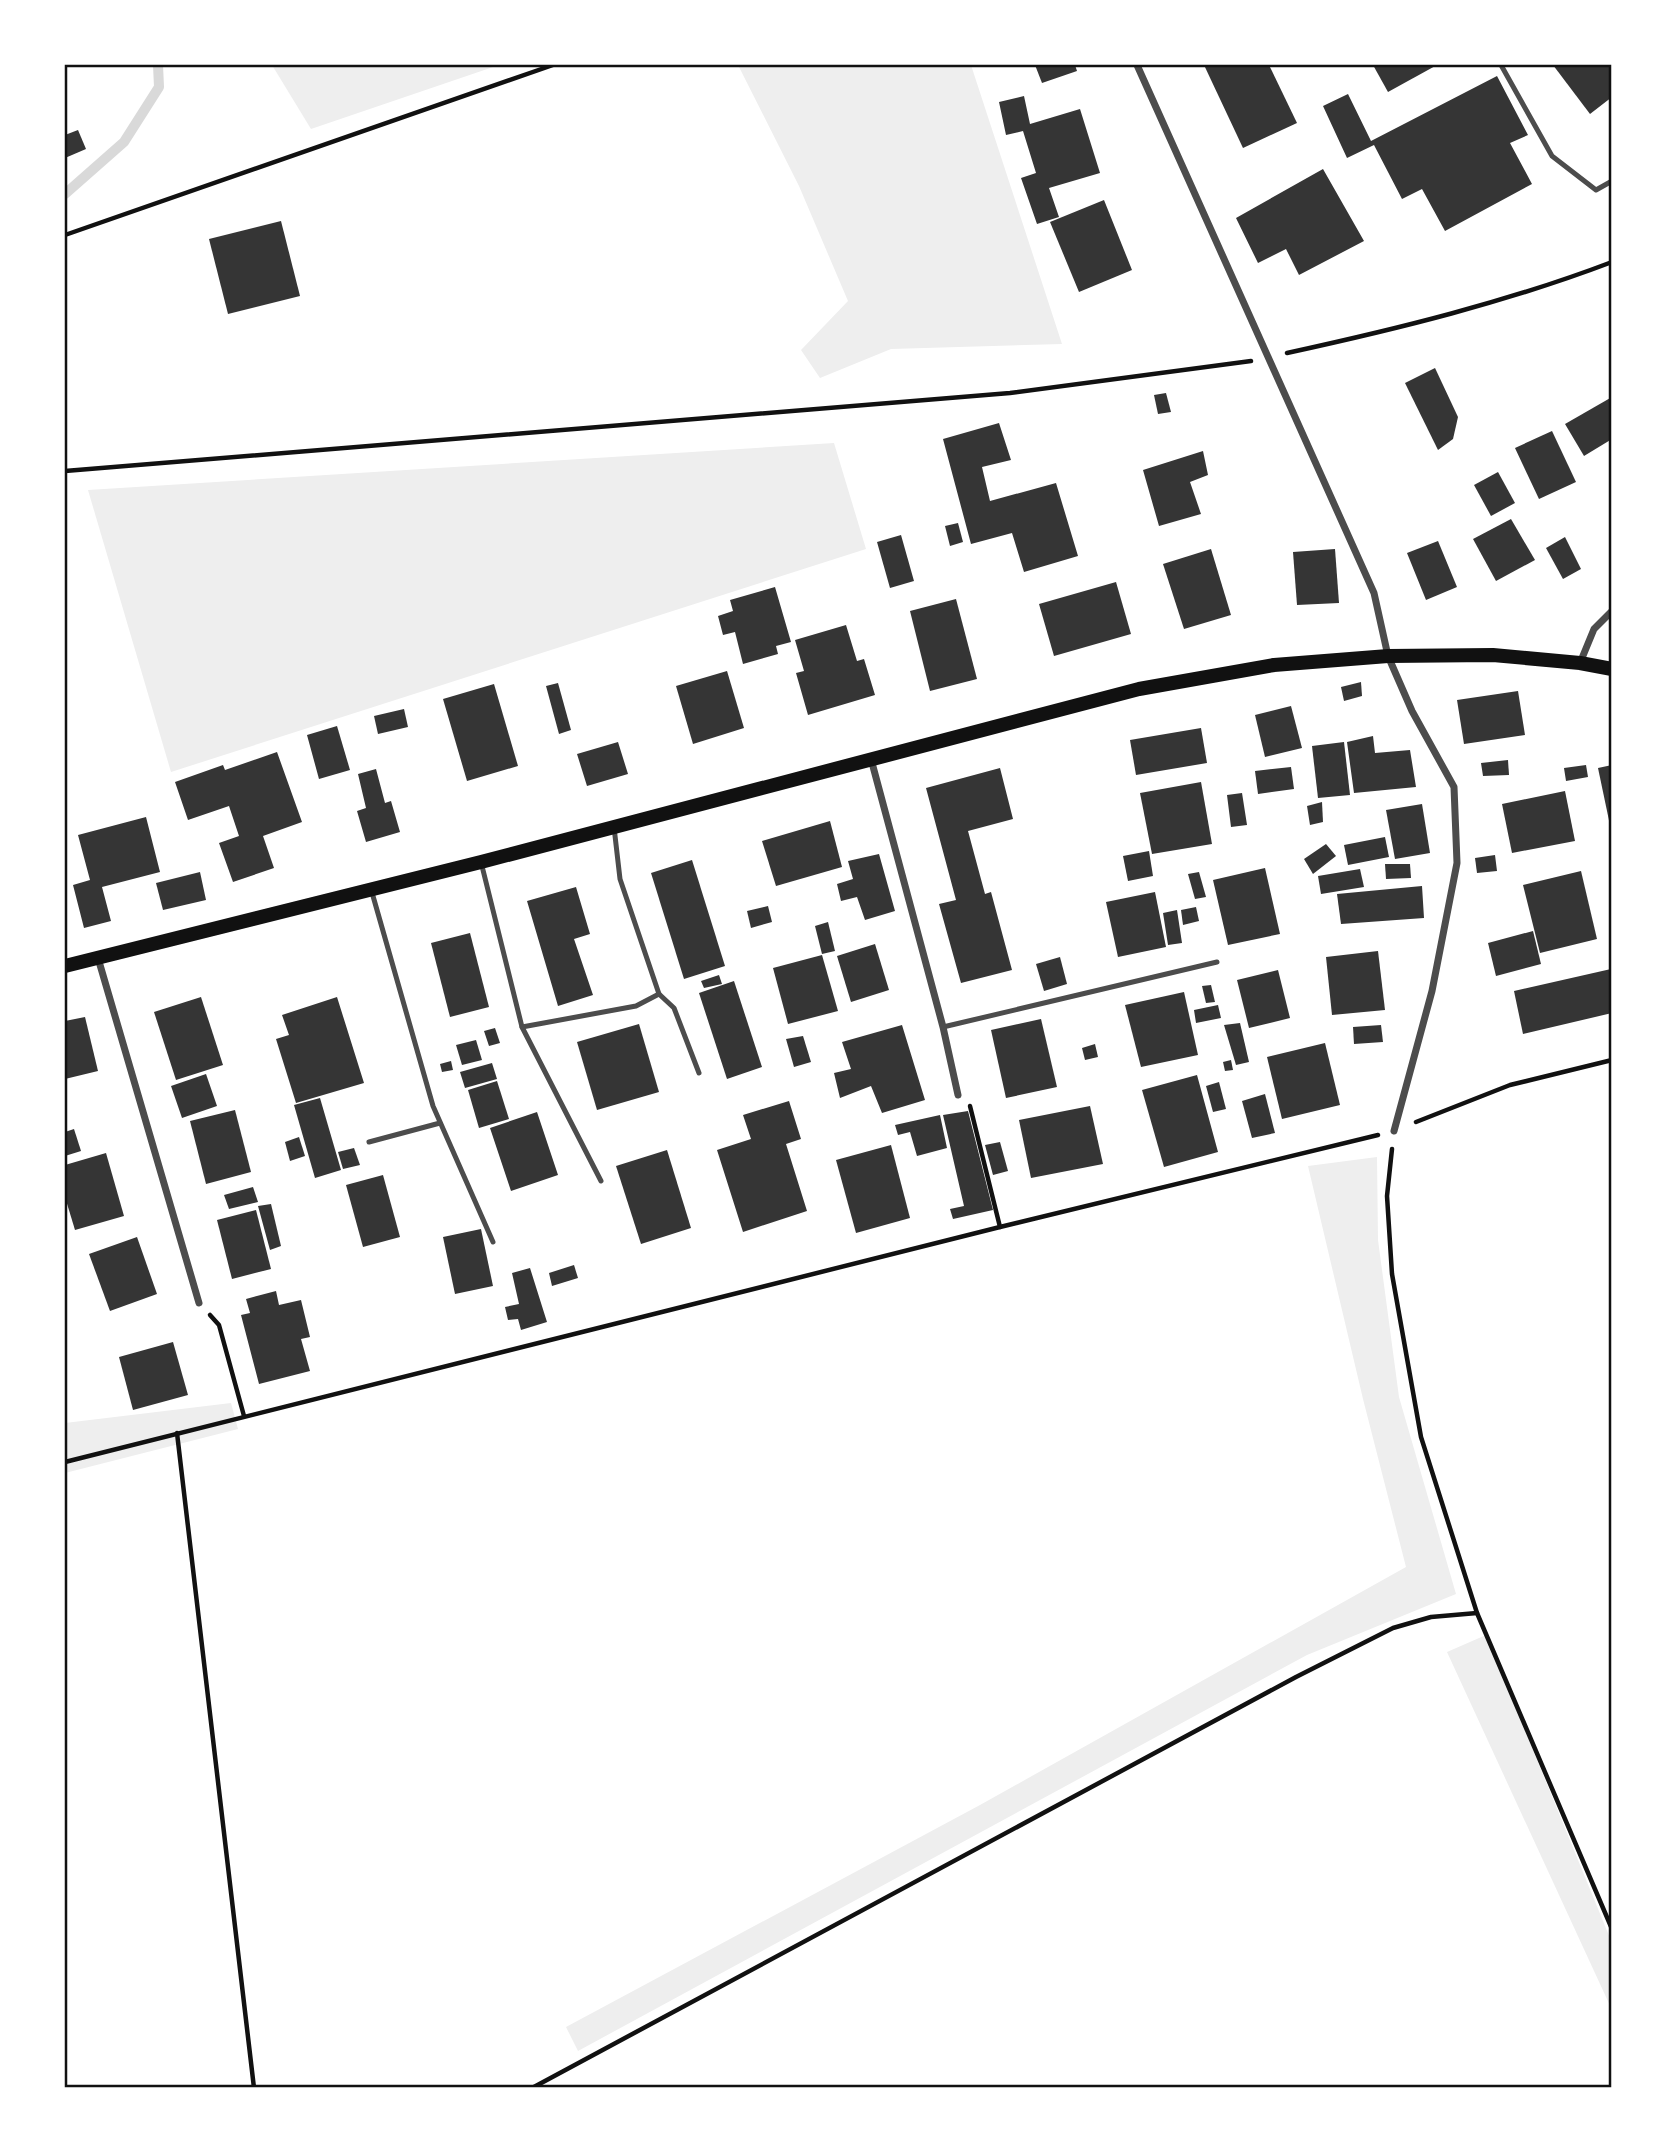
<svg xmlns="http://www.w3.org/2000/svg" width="1677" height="2153" font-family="'PT Sans',sans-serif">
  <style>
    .green { fill: #eee }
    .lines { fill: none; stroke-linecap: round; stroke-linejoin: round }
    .stream { stroke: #d9d9d9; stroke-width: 10 }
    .building { fill: #353535 }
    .path { stroke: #111; stroke-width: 4.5 }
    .service { stroke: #4c4c4c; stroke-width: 5 }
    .minor { stroke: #4c4c4c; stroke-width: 7 }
    .secondary { stroke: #111; stroke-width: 14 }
    .neatline { fill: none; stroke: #111; stroke-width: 2.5 }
  </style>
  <rect width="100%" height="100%" fill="#fff"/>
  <g class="green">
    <polygon points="272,65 499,65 311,129"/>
    <polygon points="738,65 971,65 1062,344 891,349 820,378 801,350 848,301 799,186"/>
    <polygon points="834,443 866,549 171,772 88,490"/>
    <polygon points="1377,1157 1378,1240 1399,1397 1456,1594 1307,1655 578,2051 566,2027 980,1805 1406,1567 1363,1399 1308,1166"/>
    <polygon points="231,1403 238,1429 65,1473 65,1423"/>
    <polygon points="1486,1635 1612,1943 1612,2010 1447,1652"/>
  </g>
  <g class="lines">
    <polyline class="stream" points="65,194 124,142 159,87 158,65"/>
  </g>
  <g class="building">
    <polygon points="1035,65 1075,65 1077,71 1042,83"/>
    <polygon points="1204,65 1269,65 1297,123 1243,148"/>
    <polygon points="1373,65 1437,65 1388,92"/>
    <polygon points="1553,65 1612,65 1612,97 1590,114"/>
    <polygon points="1497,76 1528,135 1510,143 1532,184 1445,231 1422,189 1402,199 1374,145 1347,158 1323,106 1348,94 1371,141"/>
    <polygon points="1024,96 1030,124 1080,109 1100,173 1049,188 1059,217 1037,224 1021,178 1036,173 1023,131 1006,135 999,102"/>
    <polygon points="78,130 86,149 65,158 65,135"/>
    <polygon points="1323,169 1364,241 1299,275 1286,249 1258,263 1236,218"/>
    <polygon points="1104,200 1132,270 1079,292 1050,222"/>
    <polygon points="281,221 300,296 228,314 209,239"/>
    <polygon points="1435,368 1458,417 1453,439 1438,450 1405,383"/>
    <polygon points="1166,393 1171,412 1158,414 1154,395"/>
    <polygon points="1612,397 1612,439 1584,456 1565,424"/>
    <polygon points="999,423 1011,460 982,467 990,501 1056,483 1078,556 1024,572 1012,533 971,544 943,439"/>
    <polygon points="1552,431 1576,482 1539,499 1515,448"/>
    <polygon points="1203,451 1208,475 1190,482 1201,514 1159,526 1143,470"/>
    <polygon points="1498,472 1515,503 1491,516 1474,485"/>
    <polygon points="1511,519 1535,560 1496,581 1473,539"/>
    <polygon points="958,523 963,542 950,546 945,526"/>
    <polygon points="901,535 914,581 890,588 877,542"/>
    <polygon points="1565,537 1581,569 1563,579 1546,548"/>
    <polygon points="1438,541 1457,587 1426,600 1407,553"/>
    <polygon points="1211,549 1231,615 1184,629 1163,564"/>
    <polygon points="1335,549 1339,603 1297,605 1293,552"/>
    <polygon points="1116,582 1131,634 1054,656 1039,604"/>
    <polygon points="775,587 791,642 776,646 778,654 743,664 735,632 723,635 718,616 733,611 730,600"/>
    <polygon points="956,599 977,679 930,691 910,611"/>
    <polygon points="846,625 857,661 864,659 875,695 808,715 796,673 804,671 795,640"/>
    <polygon points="727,671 744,728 693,744 676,686"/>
    <polygon points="1361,682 1362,696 1344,701 1341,687"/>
    <polygon points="558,683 571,730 559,734 546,686"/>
    <polygon points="494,684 518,766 467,781 443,699"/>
    <polygon points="1518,691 1525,735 1464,744 1457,700"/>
    <polygon points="1291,706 1302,748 1265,757 1255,715"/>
    <polygon points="404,709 408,727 378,734 374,716"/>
    <polygon points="337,726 350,770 319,779 307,735"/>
    <polygon points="1201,728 1207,763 1136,775 1130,740"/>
    <polygon points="1373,736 1375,753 1410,750 1416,787 1354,793 1347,742"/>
    <polygon points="618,742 628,774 587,786 577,754"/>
    <polygon points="1344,742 1350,795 1318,798 1312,746"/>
    <polygon points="277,752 302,822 263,836 274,868 233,882 219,843 239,836 229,806 188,820 175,782 223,765 225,770"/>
    <polygon points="1508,760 1509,775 1483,776 1481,763"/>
    <polygon points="1586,765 1588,777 1566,781 1564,768"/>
    <polygon points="1612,765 1612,830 1611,830 1598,768"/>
    <polygon points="1291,767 1294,789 1258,794 1255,771"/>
    <polygon points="1000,768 1013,819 968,831 985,894 991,892 1012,970 961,983 939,904 956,900 926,788"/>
    <polygon points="376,769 385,803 391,801 400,832 366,842 357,811 366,808 358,774"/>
    <polygon points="1201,782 1212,844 1152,854 1140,793"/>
    <polygon points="1565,791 1575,841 1512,853 1502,804"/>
    <polygon points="1242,793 1247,825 1231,827 1227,795"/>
    <polygon points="1322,802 1323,822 1310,825 1307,806"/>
    <polygon points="1422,804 1430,853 1395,859 1386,810"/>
    <polygon points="146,817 160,872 102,887 111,921 84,928 73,885 90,880 78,835"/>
    <polygon points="830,821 842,867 776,886 762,841"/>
    <polygon points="1385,837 1389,857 1348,865 1344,845"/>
    <polygon points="1326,844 1336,856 1313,874 1304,859"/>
    <polygon points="1149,851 1153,876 1128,881 1123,856"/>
    <polygon points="879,854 895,911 865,920 857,897 841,901 837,884 853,879 848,861"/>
    <polygon points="1495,855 1497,871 1477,873 1475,858"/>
    <polygon points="692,860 725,966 684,979 651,873"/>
    <polygon points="1385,864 1410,864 1411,878 1386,879"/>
    <polygon points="1265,868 1280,934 1228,945 1213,880"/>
    <polygon points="1360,869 1364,887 1321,894 1318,876"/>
    <polygon points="1581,871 1597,939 1540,953 1523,885"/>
    <polygon points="200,872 206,900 163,910 156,883"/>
    <polygon points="1199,872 1206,897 1195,899 1188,874"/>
    <polygon points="1422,886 1424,918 1341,924 1337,894"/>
    <polygon points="576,887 590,934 574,939 593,995 558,1006 527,901"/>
    <polygon points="1155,892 1166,947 1118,957 1106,902"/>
    <polygon points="768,906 772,922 751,928 747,911"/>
    <polygon points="1196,907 1199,921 1183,925 1181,910"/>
    <polygon points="1177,910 1182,943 1168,945 1163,913"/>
    <polygon points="828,922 835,951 822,954 815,926"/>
    <polygon points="1533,931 1541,964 1496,976 1488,943"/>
    <polygon points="470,933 489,1007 450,1017 431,943"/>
    <polygon points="875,944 889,990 851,1002 837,956"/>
    <polygon points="1378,951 1385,1010 1332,1015 1326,957"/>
    <polygon points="822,955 838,1011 788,1024 773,968"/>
    <polygon points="1060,957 1067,984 1044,991 1036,964"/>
    <polygon points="1611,969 1612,1013 1523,1034 1514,991"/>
    <polygon points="1278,970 1290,1018 1249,1028 1237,980"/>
    <polygon points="719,975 722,984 704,988 701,981"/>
    <polygon points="734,981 762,1067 727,1079 699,993"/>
    <polygon points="1211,985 1215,1002 1206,1003 1202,986"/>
    <polygon points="1184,992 1198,1055 1141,1067 1125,1005"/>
    <polygon points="201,997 223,1065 176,1080 154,1012"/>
    <polygon points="337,997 364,1083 296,1103 276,1039 289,1035 282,1015"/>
    <polygon points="1218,1005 1221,1018 1196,1023 1194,1010"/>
    <polygon points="85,1017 98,1071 65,1079 65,1021"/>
    <polygon points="1041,1019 1057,1087 1006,1098 991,1030"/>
    <polygon points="1240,1023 1249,1062 1236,1065 1224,1025"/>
    <polygon points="639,1024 659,1092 597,1110 577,1042"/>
    <polygon points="902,1025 925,1100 882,1113 871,1086 840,1098 834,1073 851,1069 842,1042"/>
    <polygon points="1381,1025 1383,1042 1354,1044 1353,1027"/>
    <polygon points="495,1028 500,1043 489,1046 484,1031"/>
    <polygon points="803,1036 811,1062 794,1067 786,1039"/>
    <polygon points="476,1040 482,1060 462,1065 456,1045"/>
    <polygon points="1325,1043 1340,1105 1282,1119 1267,1057"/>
    <polygon points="1095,1044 1098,1057 1085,1060 1082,1048"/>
    <polygon points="1231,1060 1233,1070 1225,1071 1223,1062"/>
    <polygon points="451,1061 453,1070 442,1072 440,1064"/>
    <polygon points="492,1063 497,1079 465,1088 460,1072"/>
    <polygon points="206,1074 217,1106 182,1118 171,1086"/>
    <polygon points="1197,1075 1218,1152 1164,1167 1142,1090"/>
    <polygon points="497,1081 509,1119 479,1128 468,1090"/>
    <polygon points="1219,1082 1226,1109 1213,1112 1206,1086"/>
    <polygon points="1265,1094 1275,1133 1252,1138 1242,1101"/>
    <polygon points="320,1098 341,1170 315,1178 294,1105"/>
    <polygon points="789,1101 801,1139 786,1144 807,1211 743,1232 717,1150 751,1139 743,1115"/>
    <polygon points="1090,1106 1103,1164 1031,1178 1019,1120"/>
    <polygon points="235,1110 251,1172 206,1184 190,1121"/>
    <polygon points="968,1111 993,1210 953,1219 950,1209 964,1206 943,1115"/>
    <polygon points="537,1112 558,1175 511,1191 490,1128"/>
    <polygon points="940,1115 947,1148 917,1156 910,1132 898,1135 895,1125"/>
    <polygon points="74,1129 81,1151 65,1156 65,1132"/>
    <polygon points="299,1137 305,1156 290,1161 285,1142"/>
    <polygon points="1000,1142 1008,1171 993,1175 985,1145"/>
    <polygon points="891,1145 910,1218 856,1233 836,1160"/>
    <polygon points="354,1148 360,1165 343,1169 338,1152"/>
    <polygon points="667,1150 691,1228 641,1244 616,1166"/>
    <polygon points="106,1153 124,1216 75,1230 65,1197 65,1165"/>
    <polygon points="383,1175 400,1237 363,1247 346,1185"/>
    <polygon points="253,1187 258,1202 229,1209 224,1195"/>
    <polygon points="271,1204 281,1246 270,1250 258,1206"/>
    <polygon points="256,1210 271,1269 232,1279 217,1220"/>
    <polygon points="481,1229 493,1286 455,1294 443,1237"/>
    <polygon points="137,1237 157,1294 110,1311 89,1254"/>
    <polygon points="574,1265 578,1278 552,1286 549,1273"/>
    <polygon points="530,1268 547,1322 521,1330 518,1319 508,1320 505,1307 519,1304 512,1273"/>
    <polygon points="276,1291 279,1305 301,1300 310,1337 301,1339 310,1371 259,1384 241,1315 250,1313 246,1299"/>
    <polygon points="173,1342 188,1395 133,1410 119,1357"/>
  </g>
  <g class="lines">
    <g class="path">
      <polyline points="65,235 553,65"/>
      <path d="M1287,353c110,-24 220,-51 325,-91"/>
      <polyline points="65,471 1010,393 1251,361"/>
      <polyline points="970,1106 1000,1227"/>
      <polyline points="1416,1122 1510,1085 1612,1060"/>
      <polyline points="1392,1149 1387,1196 1392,1274 1421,1437 1477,1613 1612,1929"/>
      <polyline points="210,1315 219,1325 244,1416"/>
      <polyline points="177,1433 254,2088"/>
      <polyline points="65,1462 1000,1227 1378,1135"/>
      <polyline points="532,2088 1296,1677 1393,1628 1431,1617 1477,1613"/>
    </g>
    <g class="service">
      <polyline points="1501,65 1552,156 1596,190 1612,181"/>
      <polyline points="614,827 620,879 659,994 674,1008 699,1073"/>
      <polyline points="481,862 522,1027 601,1181"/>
      <polyline points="371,889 433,1106 493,1242"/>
      <polyline points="522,1027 636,1006 659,994"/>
      <polyline points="943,1027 1217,962"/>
      <polyline points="369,1142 440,1123"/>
    </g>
    <g class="minor">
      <polyline points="1137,65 1374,593 1388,656 1412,711 1454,787 1457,863 1432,991 1394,1131"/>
      <polyline points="1580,663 1594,629 1612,611"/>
      <polyline points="871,759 943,1027 958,1095"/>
      <polyline points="98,958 199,1303"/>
    </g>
    <polyline class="secondary" points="65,966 481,862 1139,689 1274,665 1388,656 1493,655 1580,663 1612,669"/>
  </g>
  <rect width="1677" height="2153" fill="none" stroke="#ffffff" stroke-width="133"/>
  <rect x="66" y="66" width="1544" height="2020" class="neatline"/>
</svg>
